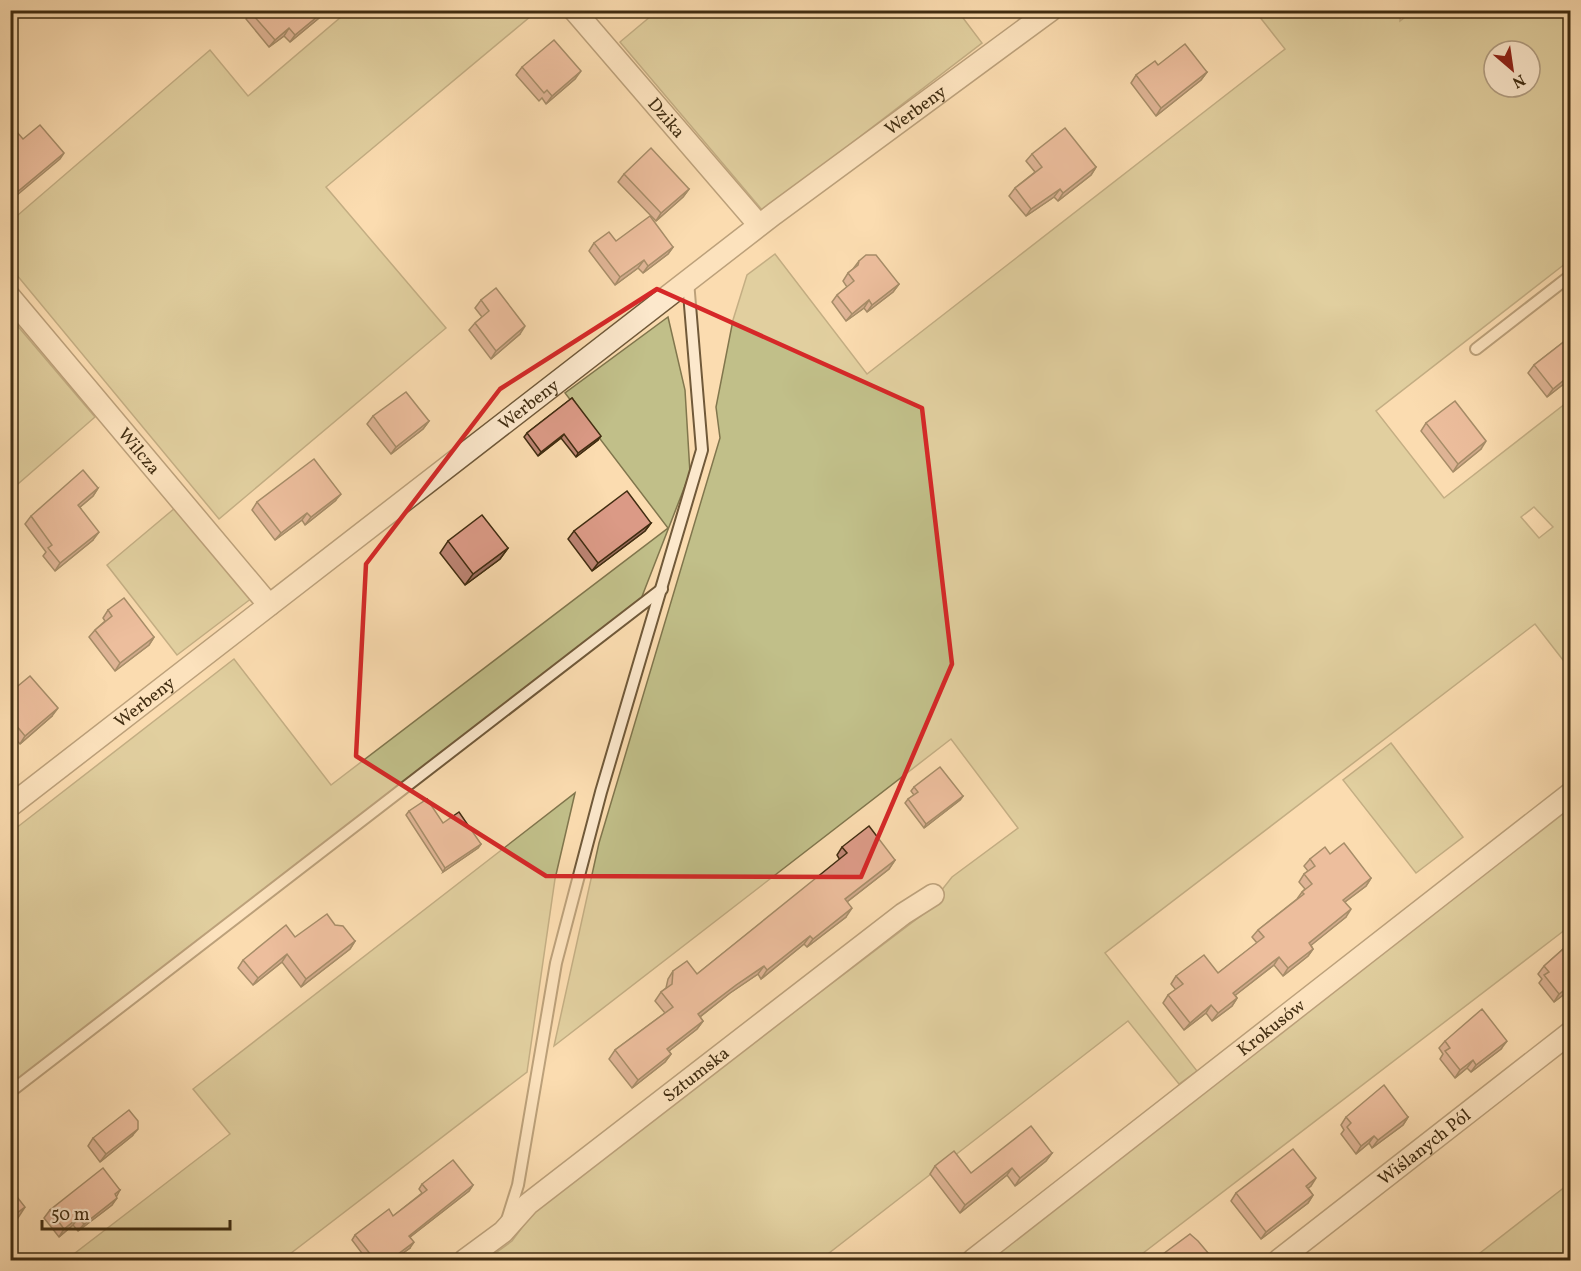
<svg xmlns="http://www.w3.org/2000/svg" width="1581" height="1271" font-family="Vollkorn,serif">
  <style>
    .green { fill: #c1bf89; stroke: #81764d; stroke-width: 1.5; fill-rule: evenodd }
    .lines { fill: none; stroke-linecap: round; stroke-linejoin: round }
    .lane-casing { stroke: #705939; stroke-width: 14 }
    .street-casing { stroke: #705939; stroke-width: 24 }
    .lane { stroke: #fce8cc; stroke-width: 10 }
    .street { stroke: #fce8cc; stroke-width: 21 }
    .wall { fill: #bc8473; stroke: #412d11; stroke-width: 1.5 }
    .shaded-wall { fill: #996c5e; stroke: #412d11; stroke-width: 1.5 }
    .building { fill: #db9a86; stroke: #412d11; stroke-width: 1.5 }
    .marked { fill: none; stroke: #d62828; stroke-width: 4.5; stroke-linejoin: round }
    .labels { text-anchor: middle; stroke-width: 5; stroke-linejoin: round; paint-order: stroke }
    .street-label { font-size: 18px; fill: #412d11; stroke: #fce8cc }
  </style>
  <rect width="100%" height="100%" fill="#fbdcb0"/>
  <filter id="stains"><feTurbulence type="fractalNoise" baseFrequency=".00333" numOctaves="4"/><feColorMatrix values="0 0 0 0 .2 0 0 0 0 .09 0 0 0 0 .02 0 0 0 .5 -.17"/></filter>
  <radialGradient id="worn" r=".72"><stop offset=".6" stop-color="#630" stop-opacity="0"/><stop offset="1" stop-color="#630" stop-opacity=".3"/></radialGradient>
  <g class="green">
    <polygon points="957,10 982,43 763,211 620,42 657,11"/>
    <polygon points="348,11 537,11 326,187 446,328 219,519 11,268 11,221 210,50 248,96"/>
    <path d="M1255,11h145v10l13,-10h157v249l-194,151 68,87 126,-98v269l-35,-45 -430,329 92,118 -18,13 -51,-63 -308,239h-334l26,-19 26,-35 384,-291 30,-38 66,-49 -67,-89 -397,307 45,-203 121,-405 -4,-31 17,-87 14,-45 28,-21 92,120 418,-325zM1494,51h36v36h-36zM1534,507l19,20 -14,11 -18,-21z"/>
    <polygon points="10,317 95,417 11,490 10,490"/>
    <polygon points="668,317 685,390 690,473 641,599 11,1087 11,832 234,659 331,785 668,528 565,393"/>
    <polygon points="175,508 252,598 177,655 107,565"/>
    <polygon points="1391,743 1463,837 1416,873 1343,780"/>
    <polygon points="575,793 555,879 527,1072 282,1260 66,1260 230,1134 193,1089"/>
    <polygon points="1570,807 1570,926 1134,1260 985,1260"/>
    <polygon points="1570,1183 1570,1260 1471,1260"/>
  </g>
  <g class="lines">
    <defs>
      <g id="lane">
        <polyline points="1476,349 1570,276"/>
        <polyline points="10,1092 662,589"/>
        <polyline points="507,1220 518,1185 556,963 601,792 702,450 688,281"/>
      </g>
      <g id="street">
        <path id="s1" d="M574,10l185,215"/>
        <path id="s2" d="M10,297l259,308"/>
        <path id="s3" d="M10,806l764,-592 277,-204"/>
        <path id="s4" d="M465,1260l38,-28 25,-28 375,-290 30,-19"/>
        <path id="s5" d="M973,1260l597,-466"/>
        <path id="s6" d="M1279,1260l291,-227"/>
      </g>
    </defs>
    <use href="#lane" class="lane-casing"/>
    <use href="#street" class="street-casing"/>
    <use href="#lane" class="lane"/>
    <use href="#street" class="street"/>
  </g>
  <g class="wall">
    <polygon points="250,10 324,11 319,18 290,42 284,36 269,47 246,19 251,12"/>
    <polygon points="1158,65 1207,72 1201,80 1156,116 1131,83 1136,75"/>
    <polygon points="522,67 575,79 546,104 542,98 539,101 516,75"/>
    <polygon points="1032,154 1096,167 1091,175 1058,201 1054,197 1026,216 1009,196 1015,188 1035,172 1026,161"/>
    <polygon points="624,174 689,189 683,197 656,221 618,182"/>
    <polygon points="616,241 673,247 668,254 643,273 638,268 615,285 589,251 594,243"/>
    <polygon points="859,261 899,284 893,292 867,312 864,308 846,321 832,302 837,295 847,287 843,281 848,273 853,269"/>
    <polygon points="481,300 520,334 491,359 469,330 475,323 482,317 475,308"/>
    <polygon points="1570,337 1570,379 1547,397 1528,373 1534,365"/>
    <polygon points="572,398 598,440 576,457 561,438 538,456 524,437 527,433"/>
    <polygon points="373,416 429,421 423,429 391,454 367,424"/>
    <polygon points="1426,423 1481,449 1453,472 1421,431"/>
    <polygon points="98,488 93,496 80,507 93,540 55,571 43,556 46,552 25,524 31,516"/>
    <polygon points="335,501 305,525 302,520 275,540 252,510 257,502"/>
    <polygon points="651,523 645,531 592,571 568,539 574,531"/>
    <polygon points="448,541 508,548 500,559 465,585 440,553"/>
    <polygon points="108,610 154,637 149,645 115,671 89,637 95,630 105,621 103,618"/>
    <polygon points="10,687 13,690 52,716 20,744 10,733"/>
    <polygon points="914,787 963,796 960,800 924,828 905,803 908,799 914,795 911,791"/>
    <polygon points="409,811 443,823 481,844 478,848 443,872 406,815"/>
    <polygon points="842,847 895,860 889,869 847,902 846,917 807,947 804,944 761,979 758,974 730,993 700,1017 703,1021 697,1029 669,1051 671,1054 665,1062 632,1088 609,1059 615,1050 665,1013 655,1001 661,992 666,988 668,979 673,971 697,974 840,860 837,855"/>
    <polygon points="1330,854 1371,878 1366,886 1345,902 1346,917 1311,945 1313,949 1308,956 1283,976 1274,965 1235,995 1237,998 1232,1006 1212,1021 1206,1013 1184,1030 1163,1003 1168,995 1176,990 1171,984 1176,976 1218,973 1257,943 1252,937 1258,930 1297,899 1302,892 1305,889 1299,882 1304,874 1308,871 1304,866 1310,859"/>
    <polygon points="295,937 355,941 350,949 301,987 282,962 253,985 238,968 243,960"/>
    <polygon points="1570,943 1570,996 1567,992 1554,1002 1539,983 1542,979 1538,974 1544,966"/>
    <polygon points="1445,1041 1501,1049 1471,1072 1467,1068 1455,1078 1440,1059 1443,1054 1439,1048"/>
    <polygon points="1346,1117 1408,1117 1403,1125 1372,1148 1369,1143 1356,1154 1341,1134 1344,1130 1341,1125"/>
    <polygon points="132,1136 100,1162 88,1146 93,1138"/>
    <polygon points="1052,1153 1046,1161 1015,1186 1007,1175 960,1213 930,1174 935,1166 971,1173"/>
    <polygon points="422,1184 473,1185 469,1191 410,1237 410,1248 393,1260 367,1260 352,1240 355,1235 393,1216 422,1193 419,1189"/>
    <polygon points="1311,1186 1308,1188 1313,1195 1308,1203 1261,1239 1231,1201 1236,1193"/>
    <polygon points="120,1190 112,1205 78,1231 73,1225 59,1237 44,1218 50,1210"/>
  </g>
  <g class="shaded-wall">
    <polygon points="324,11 319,18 290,42 295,35"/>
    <polygon points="289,28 284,36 269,47 275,40"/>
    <polygon points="581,71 575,79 546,104 552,96"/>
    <polygon points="1207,72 1201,80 1156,116 1161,108"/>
    <polygon points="64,153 60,159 10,201 10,198"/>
    <polygon points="1096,167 1091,175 1058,201 1063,193"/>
    <polygon points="689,189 683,197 656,221 661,213"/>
    <polygon points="1060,189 1054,197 1026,216 1031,209"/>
    <polygon points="673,247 668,254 643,273 648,266"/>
    <polygon points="644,260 638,268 615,285 620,277"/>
    <polygon points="899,284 893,292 867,312 872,305"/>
    <polygon points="869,300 864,308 846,321 852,314"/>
    <polygon points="525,326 520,334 491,359 496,351"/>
    <polygon points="1570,375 1570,379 1547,397 1553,389"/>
    <polygon points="429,421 423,429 391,454 396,447"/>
    <polygon points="564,434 561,438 538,456 541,452"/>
    <polygon points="601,436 598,440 576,457 578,453"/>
    <polygon points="1486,441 1481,449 1453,472 1458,464"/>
    <polygon points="98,488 93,496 73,513 78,505"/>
    <polygon points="341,494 335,501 305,525 311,517"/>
    <polygon points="307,513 302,520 275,540 281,533"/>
    <polygon points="651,523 645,531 592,571 598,563"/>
    <polygon points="99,532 93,540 55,571 60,563"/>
    <polygon points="508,548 500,559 465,585 473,574"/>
    <polygon points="154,637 149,645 115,671 120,663"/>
    <polygon points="58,708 52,716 20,744 25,736"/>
    <polygon points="963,796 960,800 924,828 926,824"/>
    <polygon points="481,844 478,848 443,872 445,868"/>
    <polygon points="895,860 889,869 839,908 845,899"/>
    <polygon points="1371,878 1366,886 1338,907 1343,900"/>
    <polygon points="852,908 846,917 807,947 813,939"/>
    <polygon points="1351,909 1346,917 1304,951 1309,943"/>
    <polygon points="810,936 804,944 761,979 767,970"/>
    <polygon points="355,941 350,949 301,987 306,979"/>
    <polygon points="1313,949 1308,956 1283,976 1288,968"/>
    <polygon points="287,954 282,962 253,985 258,978"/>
    <polygon points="1279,957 1274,965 1228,1001 1233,993"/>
    <polygon points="764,966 758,974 730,993 692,1023 698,1014 736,985"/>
    <polygon points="1570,986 1567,992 1554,1002 1559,994"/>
    <polygon points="1237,998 1232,1006 1212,1021 1218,1013"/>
    <polygon points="1211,1005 1206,1013 1184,1030 1190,1023"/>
    <polygon points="703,1021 697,1029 661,1057 667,1049"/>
    <polygon points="1507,1041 1501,1049 1471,1072 1476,1065"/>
    <polygon points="671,1054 665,1062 632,1088 638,1080"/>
    <polygon points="1473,1060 1467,1068 1455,1078 1460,1070"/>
    <polygon points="1408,1117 1403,1125 1372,1148 1378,1140"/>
    <polygon points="138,1129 132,1136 100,1162 106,1154"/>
    <polygon points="1374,1136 1369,1143 1356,1154 1361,1146"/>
    <polygon points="1052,1153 1046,1161 1015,1186 1020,1178"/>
    <polygon points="1012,1168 1007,1175 960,1213 965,1205"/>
    <polygon points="1316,1178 1311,1186 1301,1194 1306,1186"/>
    <polygon points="473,1185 469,1191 405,1241 409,1236"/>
    <polygon points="1313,1195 1308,1203 1261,1239 1266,1232"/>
    <polygon points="117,1198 112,1205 78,1231 84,1224"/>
    <polygon points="25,1207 16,1221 10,1225 10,1218"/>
    <polygon points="78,1218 73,1225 59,1237 64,1229"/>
    <polygon points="414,1242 410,1248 393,1260 390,1260"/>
  </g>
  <g class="building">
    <polygon points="252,10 324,10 324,11 295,35 289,28 275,40 253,15 251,12"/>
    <polygon points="554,40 581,71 552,96 547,90 544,93 522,67"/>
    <polygon points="1185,44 1207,72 1161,108 1136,75 1155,61 1158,65"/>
    <polygon points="10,124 23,139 40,125 64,153 10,198"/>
    <polygon points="1065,128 1096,167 1063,193 1060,189 1031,209 1015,188 1042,167 1032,154"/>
    <polygon points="651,148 689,189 661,213 624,174"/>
    <polygon points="650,216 673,247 648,266 644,260 620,277 594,243 609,232 616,241"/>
    <polygon points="866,255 876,255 899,284 872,305 869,300 852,314 837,295 854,281 848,273 858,265 859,261"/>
    <polygon points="496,288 525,326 496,351 475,323 489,311 481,300"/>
    <polygon points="1570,337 1570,375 1553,389 1534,365"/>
    <polygon points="406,392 429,421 396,447 373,416"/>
    <polygon points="572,398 601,436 578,453 564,434 541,452 527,433"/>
    <polygon points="1455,401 1486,441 1458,464 1426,423"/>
    <polygon points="314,459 341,494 311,517 307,513 281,533 257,502"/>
    <polygon points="83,470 98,488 78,505 99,532 60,563 48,548 52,545 31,516"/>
    <polygon points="627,491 651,523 598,563 574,531"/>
    <polygon points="482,515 508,548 473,574 448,541"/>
    <polygon points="124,598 154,637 120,663 95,630 112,616 108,610"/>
    <polygon points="30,676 58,708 25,736 10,718 10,687 13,690"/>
    <polygon points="940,767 963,796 926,824 908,799 918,792 914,787"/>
    <polygon points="427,799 443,823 459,812 481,844 445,868 409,811"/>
    <polygon points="869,826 895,860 845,899 852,908 813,939 810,936 767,970 764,966 736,985 698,1014 703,1021 667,1049 671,1054 638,1080 615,1050 673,1007 661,992 672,984 673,971 687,961 697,974 847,853 842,847"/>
    <polygon points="1344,843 1371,878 1343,900 1351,909 1309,943 1313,949 1288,968 1279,957 1233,993 1237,998 1218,1013 1211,1005 1190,1023 1168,995 1183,984 1176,976 1204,955 1218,973 1264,937 1258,930 1304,894 1302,892 1312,884 1304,874 1315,866 1310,859 1325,847 1330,854"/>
    <polygon points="327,914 335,925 343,926 355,941 306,979 287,954 258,978 243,960 286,925 295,937"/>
    <polygon points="1570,943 1570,986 1559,994 1544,975 1549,972 1544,966"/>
    <polygon points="1482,1009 1507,1041 1476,1065 1473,1060 1460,1070 1445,1051 1450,1048 1445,1041"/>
    <polygon points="1384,1085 1408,1117 1378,1140 1374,1136 1361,1146 1347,1127 1351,1123 1346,1117"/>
    <polygon points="129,1110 138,1121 138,1129 106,1154 93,1138"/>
    <polygon points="1031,1126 1052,1153 1020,1178 1012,1168 965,1205 935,1166 954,1151 971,1173"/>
    <polygon points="1293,1149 1316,1178 1306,1186 1313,1195 1266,1232 1236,1193"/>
    <polygon points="453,1160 473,1185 409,1236 414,1242 390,1260 375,1260 355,1235 389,1209 393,1216 427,1190 422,1184"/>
    <polygon points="103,1168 120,1190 115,1194 117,1198 84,1224 78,1218 64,1229 50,1210"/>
    <polygon points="10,1188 25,1207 10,1218"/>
    <polygon points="1190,1234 1198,1241 1214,1260 1155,1260"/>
    <polygon points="287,1255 292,1260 280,1260"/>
  </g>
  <path d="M0 0H1581V1271H0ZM657,289l265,119 30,256 -91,213 -315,-1 -190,-120 10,-192 134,-175z" fill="#fbdcb0" fill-opacity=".55" fill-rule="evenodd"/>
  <path class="marked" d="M657,289l265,119 30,256 -91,213 -315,-1 -190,-120 10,-192 134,-175z"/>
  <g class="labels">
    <g class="street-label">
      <text dy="6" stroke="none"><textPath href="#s3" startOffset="1142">Werbeny</textPath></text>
      <text dy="6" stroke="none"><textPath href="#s1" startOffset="142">Dzika</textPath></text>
      <text dy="6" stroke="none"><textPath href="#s3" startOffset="656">Werbeny</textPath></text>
      <text dy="6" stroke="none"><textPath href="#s2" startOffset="201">Wilcza</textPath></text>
      <text dy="6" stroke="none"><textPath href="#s3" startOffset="170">Werbeny</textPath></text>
      <text dy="6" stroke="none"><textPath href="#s5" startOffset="378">Krokusów</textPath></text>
      <text dy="6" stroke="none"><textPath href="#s4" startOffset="297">Sztumska</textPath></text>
      <text dy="6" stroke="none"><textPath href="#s6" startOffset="184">Wiślanych Pól</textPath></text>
    </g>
  </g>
  <rect width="1581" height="1271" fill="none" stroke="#fbdcb0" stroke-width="36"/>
  <rect x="12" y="12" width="1557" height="1247" fill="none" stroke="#412d11" stroke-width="3"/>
  <rect x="18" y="18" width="1545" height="1235" fill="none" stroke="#412d11" stroke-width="1.5"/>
  <g transform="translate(1512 69) rotate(151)"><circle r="28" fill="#fce8cc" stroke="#b19d81" stroke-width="1.5"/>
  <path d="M0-4.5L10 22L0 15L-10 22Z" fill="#8f2418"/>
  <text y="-9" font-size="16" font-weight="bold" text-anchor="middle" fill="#412d11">N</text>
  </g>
  <path d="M42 1220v9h188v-9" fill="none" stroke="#412d11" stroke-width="3"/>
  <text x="51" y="1220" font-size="18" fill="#412d11" stroke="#fce8cc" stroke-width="4.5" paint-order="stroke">50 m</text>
  <rect width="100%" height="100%" filter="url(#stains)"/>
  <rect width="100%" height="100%" fill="url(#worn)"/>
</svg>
